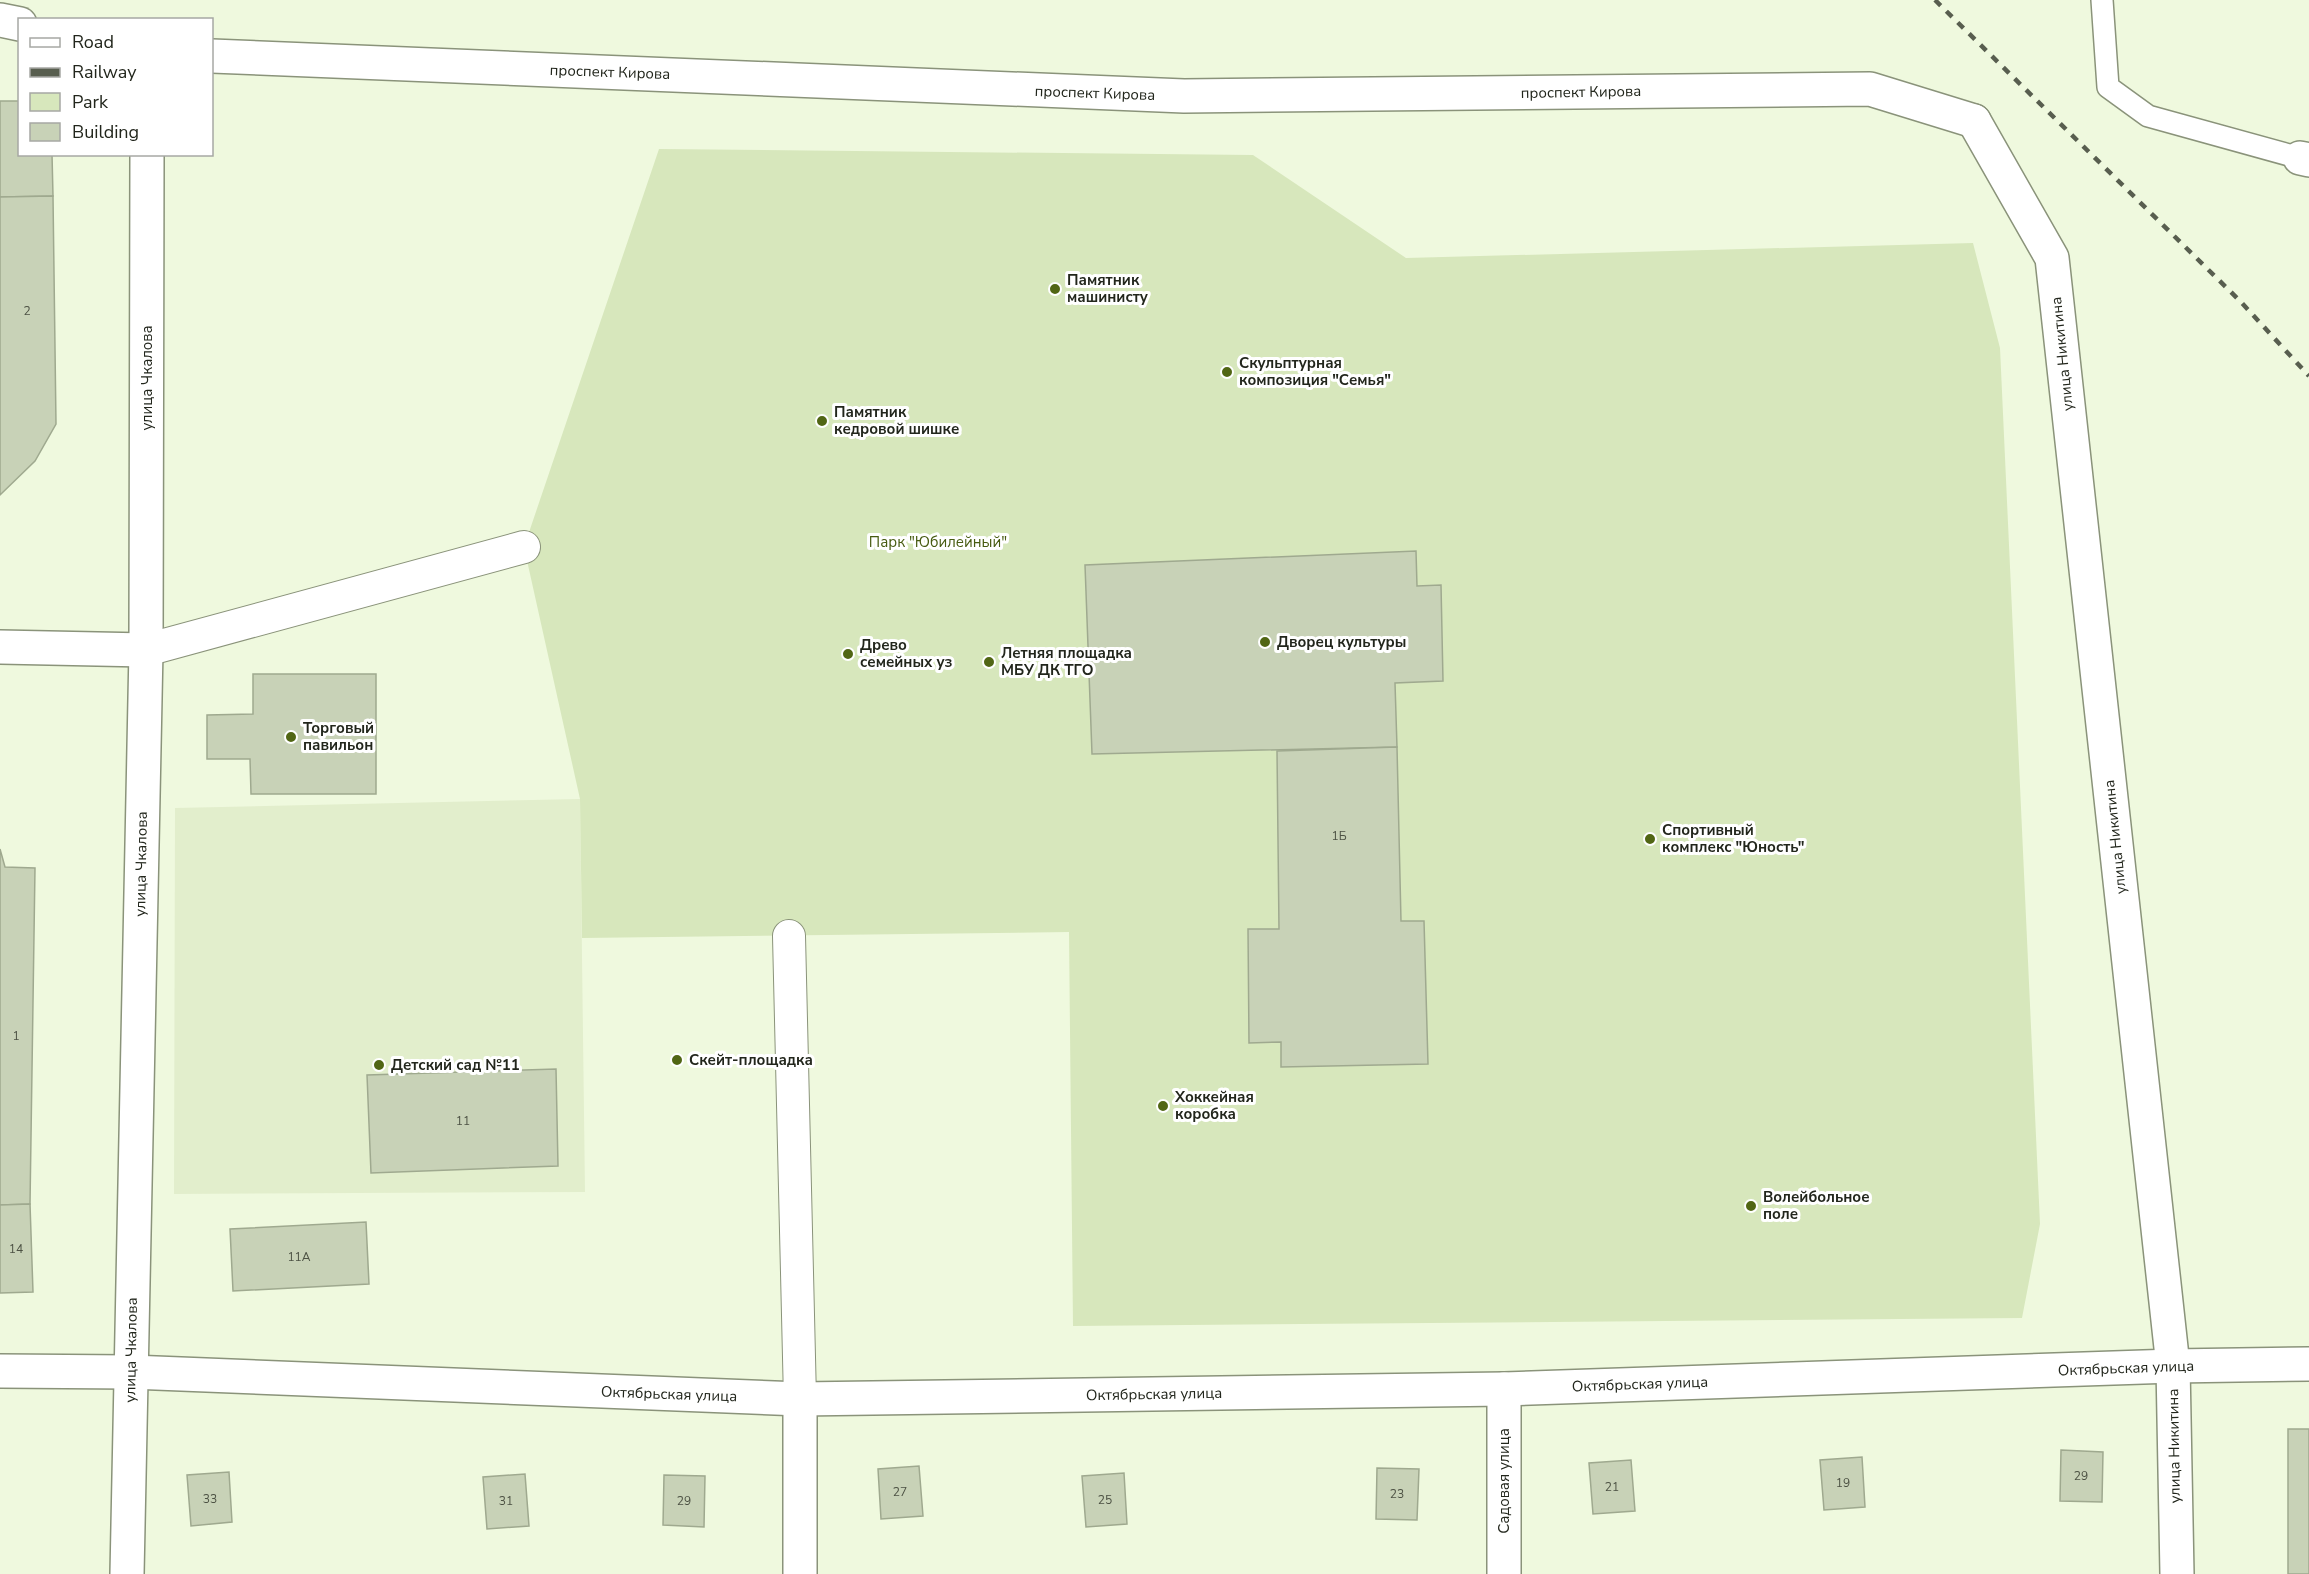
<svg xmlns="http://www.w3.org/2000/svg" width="2309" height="1574" font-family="'Nunito Sans',sans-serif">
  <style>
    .built { fill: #e2eecc }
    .green { fill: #d7e7bc }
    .building { fill: #c8d2b7; stroke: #9fa98f; stroke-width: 1.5 }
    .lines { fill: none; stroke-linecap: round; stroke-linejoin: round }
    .service-casing { stroke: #8a937a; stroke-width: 24 }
    .pedestrian-casing { stroke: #8a937a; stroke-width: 34 }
    .minor-casing { stroke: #8a937a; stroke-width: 36 }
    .tertiary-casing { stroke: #8a937a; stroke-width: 36 }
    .service { stroke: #fff; stroke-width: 21 }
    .pedestrian { stroke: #fff; stroke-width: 32 }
    .minor { stroke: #fff; stroke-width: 33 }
    .tertiary { stroke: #fff; stroke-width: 33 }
    .rail { stroke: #585e4f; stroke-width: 4.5; stroke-dasharray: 8 8; stroke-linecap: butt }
    .poi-dot { fill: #516614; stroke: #fff; stroke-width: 2 }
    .labels { text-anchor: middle; stroke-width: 6; stroke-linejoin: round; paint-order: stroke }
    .number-label { font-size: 12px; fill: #4c5143 }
    .street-label { font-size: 15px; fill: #22261c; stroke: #fff }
    .poi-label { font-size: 15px; font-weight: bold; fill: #22261c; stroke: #fff; text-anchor: start }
    .park-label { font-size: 15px; fill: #475b11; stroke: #fff }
  </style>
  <rect width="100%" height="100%" fill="#eff9de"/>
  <polygon class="built" points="580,799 585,1192 174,1194 175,808"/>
  <polygon class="green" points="659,149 1253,155 1406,258 1973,243 2000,348 2040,1224 2022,1318 1073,1326 1069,932 582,938 580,799 524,547"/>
  <g class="building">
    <polygon points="0,101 20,101 20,154 52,154 53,196 0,197"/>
    <polygon points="53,196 56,424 35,461 0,495 0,197"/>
    <polygon points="1416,551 1417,586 1441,585 1443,681 1395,683 1397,747 1092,754 1085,565"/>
    <polygon points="253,674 376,674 376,794 251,794 250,759 207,759 207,715 253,714"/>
    <polygon points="1397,747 1401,921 1424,921 1428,1064 1281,1067 1281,1042 1249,1043 1248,929 1279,929 1277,751"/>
    <polygon points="0,849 5,867 35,868 30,1204 0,1205"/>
    <polygon points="556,1069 558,1166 371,1173 367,1075"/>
    <polygon points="30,1204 33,1292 0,1293 0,1205"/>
    <polygon points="366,1222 369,1284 233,1291 230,1229"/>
    <rect x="2288" y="1429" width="21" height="145"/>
    <polygon points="2061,1450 2103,1452 2102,1502 2060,1501"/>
    <polygon points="1862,1457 1865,1507 1824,1510 1820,1460"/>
    <polygon points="1631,1460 1635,1511 1593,1514 1589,1463"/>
    <polygon points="919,1466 923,1516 881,1519 878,1469"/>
    <polygon points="1377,1468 1419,1469 1417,1520 1376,1519"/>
    <polygon points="229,1472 232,1522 191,1526 187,1475"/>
    <polygon points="1124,1473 1127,1524 1086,1527 1082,1476"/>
    <polygon points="525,1474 529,1526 487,1529 483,1477"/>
    <polygon points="664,1475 705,1476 704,1527 663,1525"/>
  </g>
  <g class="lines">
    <defs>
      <polyline id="service" points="2102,0 2108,87 2148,116 2300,158"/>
      <g id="pedestrian">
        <polyline points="146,650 524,547"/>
        <polyline points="789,936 800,1399"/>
      </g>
      <g id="minor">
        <polyline points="1974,121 2052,258 2173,1366 2177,1574"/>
        <polyline points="2300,158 2309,160"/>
        <polyline points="0,1371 131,1372 800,1399 1504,1389 2173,1366 2309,1364"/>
        <polyline points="1504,1389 1504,1574"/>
        <polyline points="800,1574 800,1399"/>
      </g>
      <g id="tertiary">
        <polyline points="0,20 20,24"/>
        <polyline points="212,56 1184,96 1870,89 1974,121"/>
        <polyline points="0,647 146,650"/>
        <polyline points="127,1574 146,650 147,154"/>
      </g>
    </defs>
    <use href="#service" class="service-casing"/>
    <use href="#pedestrian" class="pedestrian-casing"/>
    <use href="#minor" class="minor-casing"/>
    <use href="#tertiary" class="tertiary-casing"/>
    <use href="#service" class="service"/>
    <use href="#pedestrian" class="pedestrian"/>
    <use href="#minor" class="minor"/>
    <use href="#tertiary" class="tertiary"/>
    <polyline class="rail" points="1935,0 2241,302 2309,376"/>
  </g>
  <g class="poi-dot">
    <circle cx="1055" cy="289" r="6"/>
    <circle cx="1227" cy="372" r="6"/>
    <circle cx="822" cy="421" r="6"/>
    <circle cx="1265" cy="642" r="6"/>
    <circle cx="848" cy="654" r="6"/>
    <circle cx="989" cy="662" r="6"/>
    <circle cx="291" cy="737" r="6"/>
    <circle cx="1650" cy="839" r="6"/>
    <circle cx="677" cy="1060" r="6"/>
    <circle cx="379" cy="1065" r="6"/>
    <circle cx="1163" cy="1106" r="6"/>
    <circle cx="1751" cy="1206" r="6"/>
  </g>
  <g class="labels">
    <g class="number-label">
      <text x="27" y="315">2</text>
      <text x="1339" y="840">1Б</text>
      <text x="16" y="1040">1</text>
      <text x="463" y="1125">11</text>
      <text x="16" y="1253">14</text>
      <text x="299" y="1261">11А</text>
      <text x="2081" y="1480">29</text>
      <text x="1843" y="1487">19</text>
      <text x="1612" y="1491">21</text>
      <text x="900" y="1496">27</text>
      <text x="1397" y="1498">23</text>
      <text x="210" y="1503">33</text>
      <text x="1105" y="1504">25</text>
      <text x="506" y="1505">31</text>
      <text x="684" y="1505">29</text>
    </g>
    <g class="street-label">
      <text transform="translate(610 72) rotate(2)" y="5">проспект Кирова</text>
      <text transform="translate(1581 92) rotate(-1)" y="5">проспект Кирова</text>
      <text transform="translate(1095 93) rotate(2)" y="5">проспект Кирова</text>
      <text transform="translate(2062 354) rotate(-96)" y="5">улица Никитина</text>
      <text transform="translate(147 378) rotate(-90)" y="5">улица Чкалова</text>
      <text transform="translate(2115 837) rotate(-96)" y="5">улица Никитина</text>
      <text transform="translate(141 864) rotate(-89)" y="5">улица Чкалова</text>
      <text transform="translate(131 1350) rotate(-89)" y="5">улица Чкалова</text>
      <text transform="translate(2126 1368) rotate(-2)" y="5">Октябрьская улица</text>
      <text transform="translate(1640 1384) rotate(-2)" y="5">Октябрьская улица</text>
      <text transform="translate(669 1394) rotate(2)" y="5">Октябрьская улица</text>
      <text transform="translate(1154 1394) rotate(-1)" y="5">Октябрьская улица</text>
      <text transform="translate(2174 1446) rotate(-91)" y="5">улица Никитина</text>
      <text transform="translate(1504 1481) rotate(-90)" y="5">Садовая улица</text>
    </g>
    <g class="poi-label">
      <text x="1067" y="285">Памятник<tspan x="1067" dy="17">машинисту</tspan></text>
      <text x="1239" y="368">Скульптурная<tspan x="1239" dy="17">композиция "Семья"</tspan></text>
      <text x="834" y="417">Памятник<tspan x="834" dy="17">кедровой шишке</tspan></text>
      <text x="1277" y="647">Дворец культуры</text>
      <text x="860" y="650">Древо<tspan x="860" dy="17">семейных уз</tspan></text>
      <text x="1001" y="658">Летняя площадка<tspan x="1001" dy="17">МБУ ДК ТГО</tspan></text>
      <text x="303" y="733">Торговый<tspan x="303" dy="17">павильон</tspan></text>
      <text x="1662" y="835">Спортивный<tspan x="1662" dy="17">комплекс "Юность"</tspan></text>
      <text x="689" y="1065">Скейт-площадка</text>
      <text x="391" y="1070">Детский сад №11</text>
      <text x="1175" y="1102">Хоккейная<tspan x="1175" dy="17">коробка</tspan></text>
      <text x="1763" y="1202">Волейбольное<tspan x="1763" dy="17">поле</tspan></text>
    </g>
    <g class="park-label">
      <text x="938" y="547">Парк "Юбилейный"</text>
    </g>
  </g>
  <rect x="18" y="18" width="195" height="138" fill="#ffffff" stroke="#a7a8a4" stroke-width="1.5"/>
  <rect x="30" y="38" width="30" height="9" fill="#ffffff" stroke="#a7a8a4" stroke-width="1.5"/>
  <text x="72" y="48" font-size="18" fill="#22261c">Road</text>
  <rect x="30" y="68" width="30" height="9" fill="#585e4f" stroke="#a7a8a4" stroke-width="1.5"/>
  <text x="72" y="78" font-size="18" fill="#22261c">Railway</text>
  <rect x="30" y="93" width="30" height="18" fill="#d7e7bc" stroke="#a7a8a4" stroke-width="1.5"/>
  <text x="72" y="108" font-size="18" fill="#22261c">Park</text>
  <rect x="30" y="123" width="30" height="18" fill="#c8d2b7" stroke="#a7a8a4" stroke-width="1.5"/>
  <text x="72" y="138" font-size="18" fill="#22261c">Building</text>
</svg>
